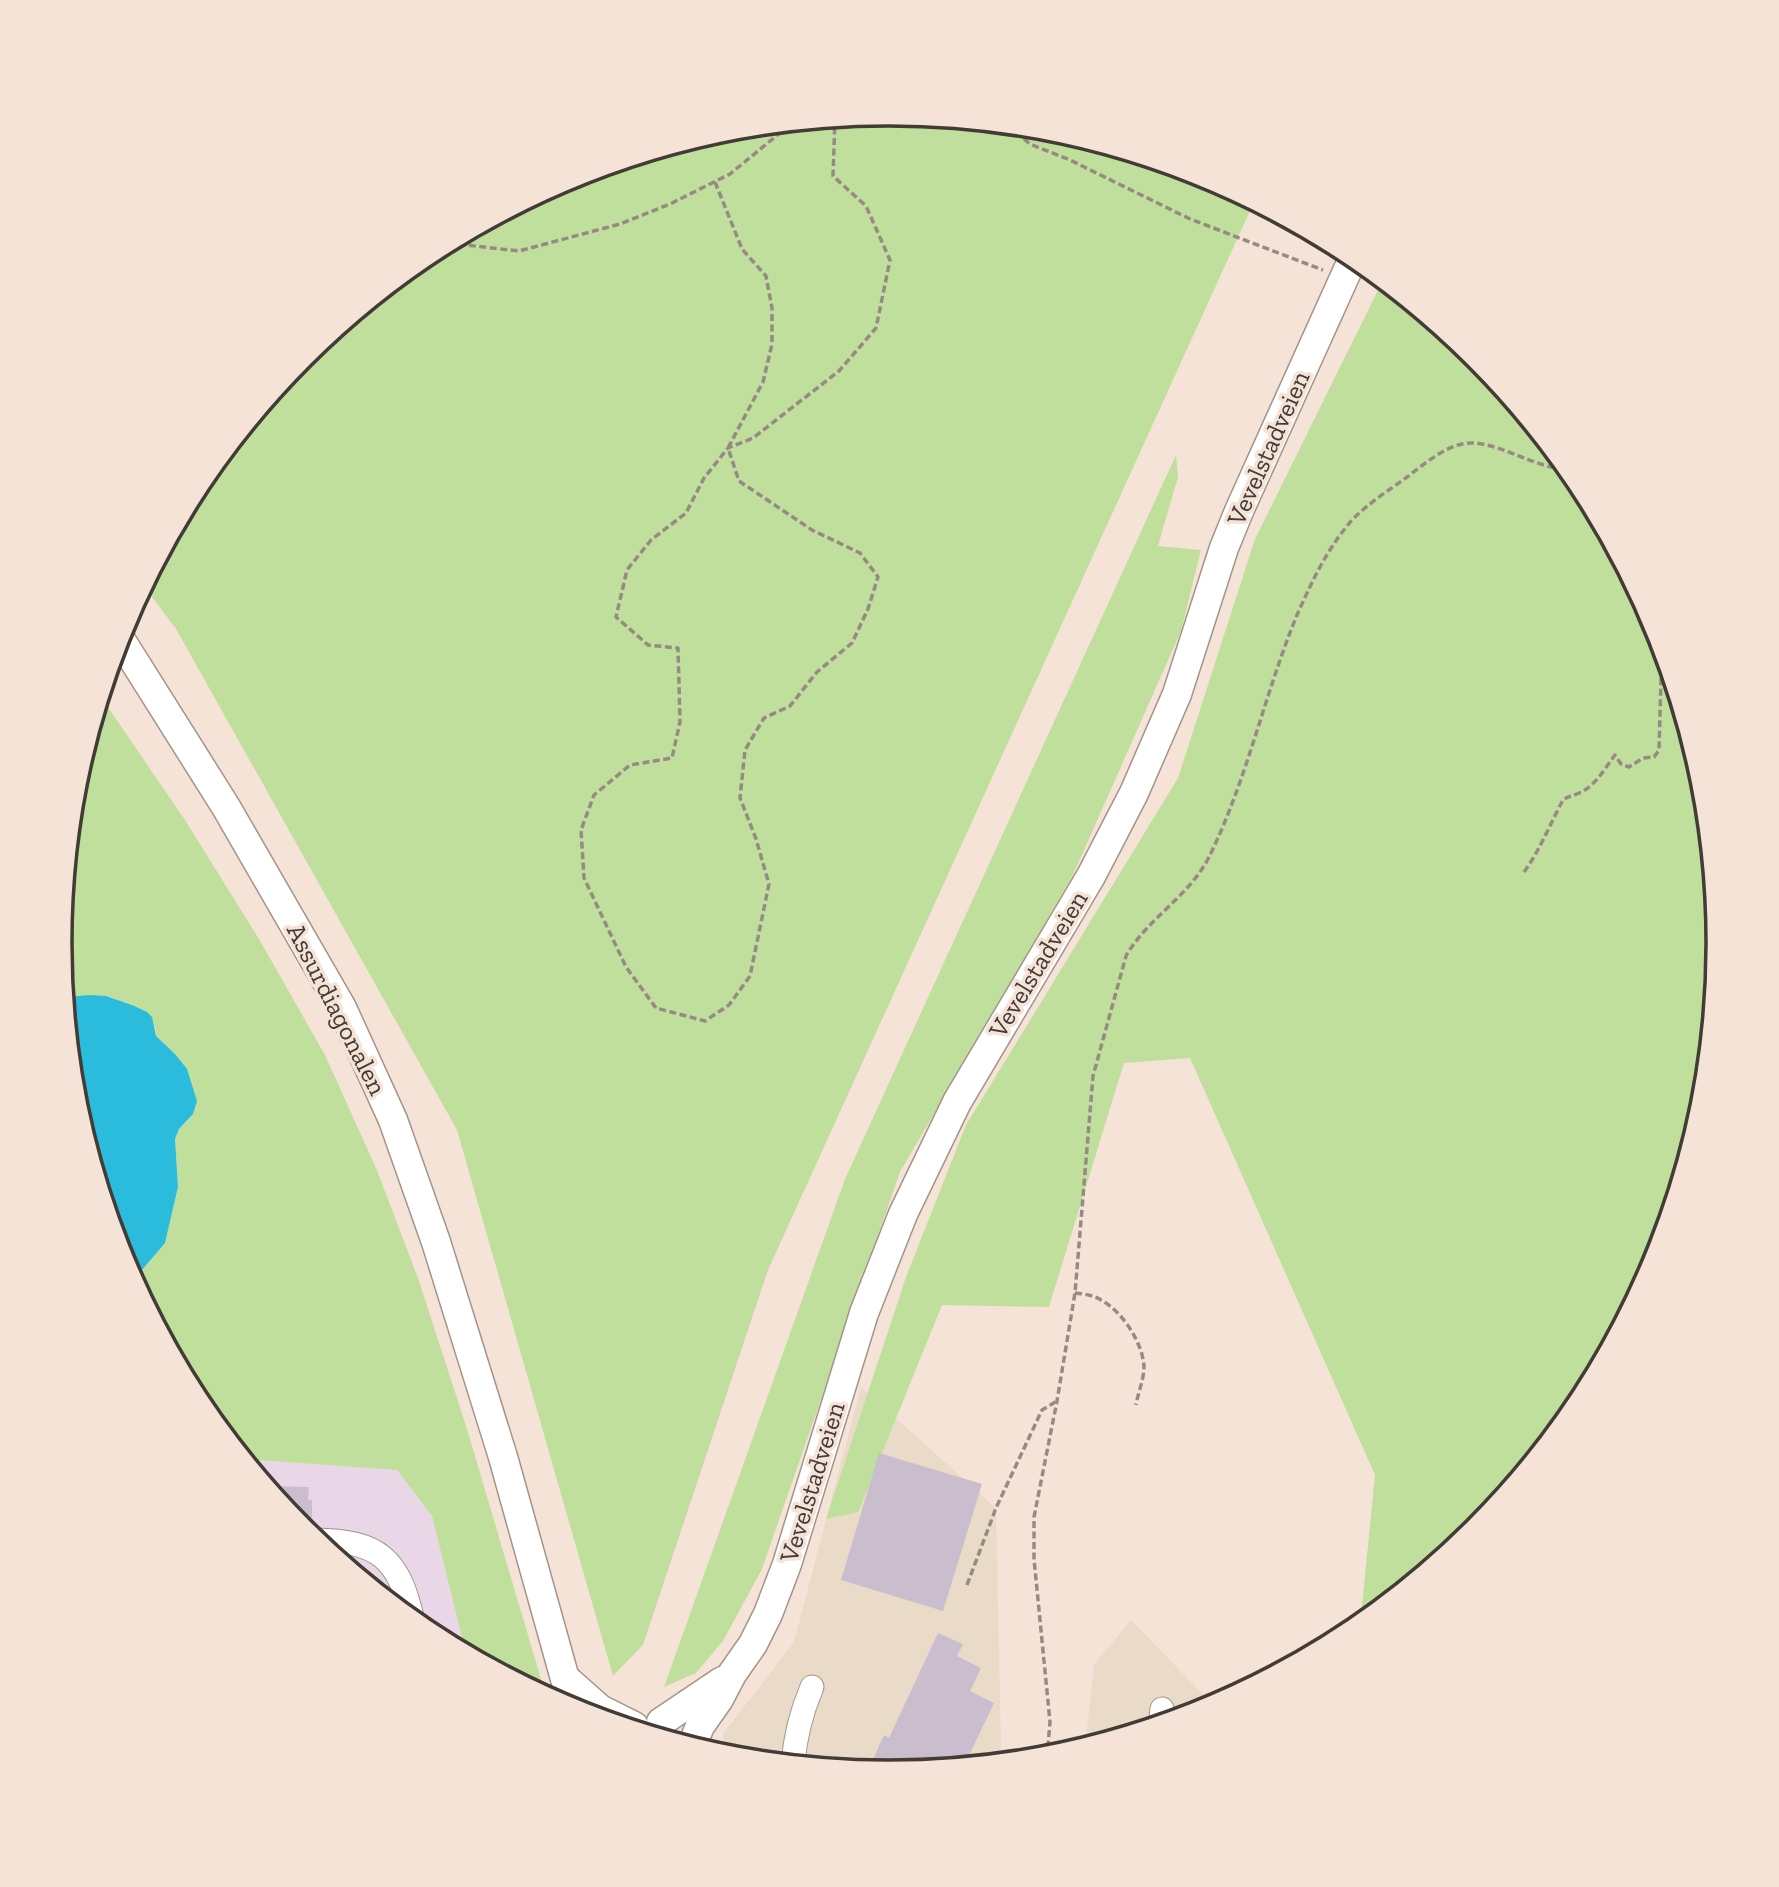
<svg xmlns="http://www.w3.org/2000/svg" width="1779" height="1887" font-family="'Zilla Slab',serif">
  <style>
    .commercial { fill: #e9d6e7 }
    .industrial { fill: #eadac8 }
    .green { fill: #c1df9c }
    .water { fill: #2bbbdd }
    .building { fill: #cabece }
    .lines { fill: none; stroke-linecap: round; stroke-linejoin: round }
    .minor-casing { stroke: #a59389; stroke-width: 25 }
    .major-casing { stroke: #a59389; stroke-width: 31 }
    .path { stroke: #978a82; stroke-width: 3.5; stroke-dasharray: 7 3.5; stroke-linecap: butt }
    .minor { stroke: #fff; stroke-width: 23 }
    .major { stroke: #fff; stroke-width: 28 }
    .labels { text-anchor: middle; stroke-width: 7; stroke-linejoin: round; paint-order: stroke }
    .street-label { font-size: 26px; fill: #423b36; stroke: #f6e3d8 }
    .rim { fill: none; stroke: #423b36; stroke-width: 3.5 }
  </style>
  <rect width="100%" height="100%" fill="#f6e3d8"/>
  <polygon class="commercial" points="244,1459 397,1470 432,1516 466,1654 428,1633 302,1530"/>
  <g class="industrial">
    <polygon points="861,1387 996,1508 1001,1747 992,1763 889,1773 723,1756 723,1734 794,1642"/>
    <polygon points="1131,1620 1214,1706 1085,1747 1094,1665"/>
  </g>
  <g class="green">
    <polygon points="890,114 1052,130 1207,177 1254,202 768,1270 643,1645 613,1676 457,1130 176,629 144,586 200,482 303,356 429,253 572,177 728,129"/>
    <polygon points="1383,280 1477,357 1580,483 1656,626 1704,782 1719,944 1703,1106 1656,1261 1579,1405 1476,1531 1360,1626 1375,1475 1190,1058 1124,1063 1049,1307 942,1305 858,1512 826,1519 906,1277 966,1125 1178,778 1255,539"/>
    <polygon points="1176,455 1178,477 1158,546 1201,550 1181,631 1073,875 900,1172 762,1569 723,1641 696,1673 664,1687 845,1179"/>
    <polygon points="101,697 185,820 259,939 325,1055 376,1168 418,1278 467,1429 546,1696 466,1654 432,1516 397,1470 244,1459 199,1404 136,1285 140,1270 165,1243 178,1187 175,1139 179,1129 188,1120 175,1054 156,1036 155,1027 132,1005 106,996 65,997 60,943 76,781"/>
  </g>
  <polygon class="water" points="91,995 106,996 132,1005 147,1012 152,1017 156,1036 175,1054 187,1069 197,1101 193,1114 179,1129 175,1139 178,1187 165,1243 141,1271 136,1285 123,1261 75,1105 65,997"/>
  <g class="building">
    <polygon points="879,1453 982,1484 943,1611 841,1580"/>
    <polygon points="266,1486 309,1487 308,1500 312,1500 312,1519 293,1518"/>
    <polygon points="938,1633 963,1644 957,1656 981,1668 970,1691 994,1703 964,1766 889,1773 868,1771 884,1735 889,1738"/>
  </g>
  <g class="lines">
    <defs>
      <g id="minor">
        <path d="M315,1540c64,1 84,18 98,81"/>
        <polyline points="1160,1725 1162,1709"/>
        <path d="M793,1764c2,-28 8,-51 19,-77"/>
      </g>
      <g id="major">
        <polyline points="119,637 226,807 342,1008 393,1120 436,1242 503,1457 574,1711"/>
        <polyline points="565,1678 600,1709 634,1726"/>
        <polyline points="661,1722 722,1681"/>
        <polyline points="692,1746 700,1726 719,1699 732,1674 753,1644 768,1614 787,1564 864,1313 903,1214 957,1102 1091,876 1134,793 1177,694 1224,548 1239,511 1354,256"/>
      </g>
    </defs>
    <use href="#minor" class="minor-casing"/>
    <use href="#major" class="major-casing"/>
    <g class="path">
      <polyline points="1008,125 1030,144 1070,160 1190,219 1323,270"/>
      <polyline points="715,182 742,249 766,276 772,308 772,344 763,382 728,448 739,481 812,530 860,553 878,577 868,609 852,643 817,672 790,706 764,718 745,750 740,798 756,839 769,884 750,976 729,1005 705,1021 656,1008 626,967 584,878 581,830 594,795 630,765 672,758 680,722 678,648 648,645 616,617 627,570 651,540 686,513 704,478 728,448 753,438 839,371 876,328 890,260 866,206 833,176 835,119"/>
      <polyline points="448,243 519,251 620,224 670,204 730,174 792,123"/>
      <polyline points="409,269 414,269 432,251"/>
      <path d="M1524,872c15,-20 27,-50 39,-72 5,-4 10,-4 16,-7 17,-7 25,-24 36,-38l6,9 8,3 14,-9 11,-1 5,-7 3,-105"/>
      <path d="M1075,1293c9,1 18,2 26,7 21,11 42,43 43,67 0,12 -6,26 -8,38"/>
      <polyline points="967,1585 996,1508 1042,1410 1057,1401"/>
      <path d="M1047,1758l3,-36 -16,-163v-42l23,-116 18,-108 18,-217 33,-120c21,-37 62,-59 82,-97 39,-78 56,-164 89,-244 15,-34 31,-68 56,-96 15,-15 33,-27 50,-39 18,-13 37,-31 59,-36 31,-7 71,25 106,25"/>
    </g>
    <use href="#minor" class="minor"/>
    <use href="#major" class="major"/>
  </g>
  <g class="labels">
    <g class="street-label">
      <text transform="translate(1268 448) rotate(-66)" y="9">Vevelstadveien</text>
      <text transform="translate(1038 964) rotate(-59)" y="9">Vevelstadveien</text>
      <text transform="translate(337 1009) rotate(63)" y="9">Assurdiagonalen</text>
      <text transform="translate(812 1482) rotate(-73)" y="9">Vevelstadveien</text>
    </g>
  </g>
  <path d="M0 0H1779V1887H0ZM72 943a817 817 0 1 1 1634 0a817 817 0 1 1-1634 0Z" fill="#f6e3d8" fill-rule="evenodd"/>
  <path class="rim" d="M72 943a817 817 0 1 1 1634 0a817 817 0 1 1-1634 0Z"/>
</svg>
